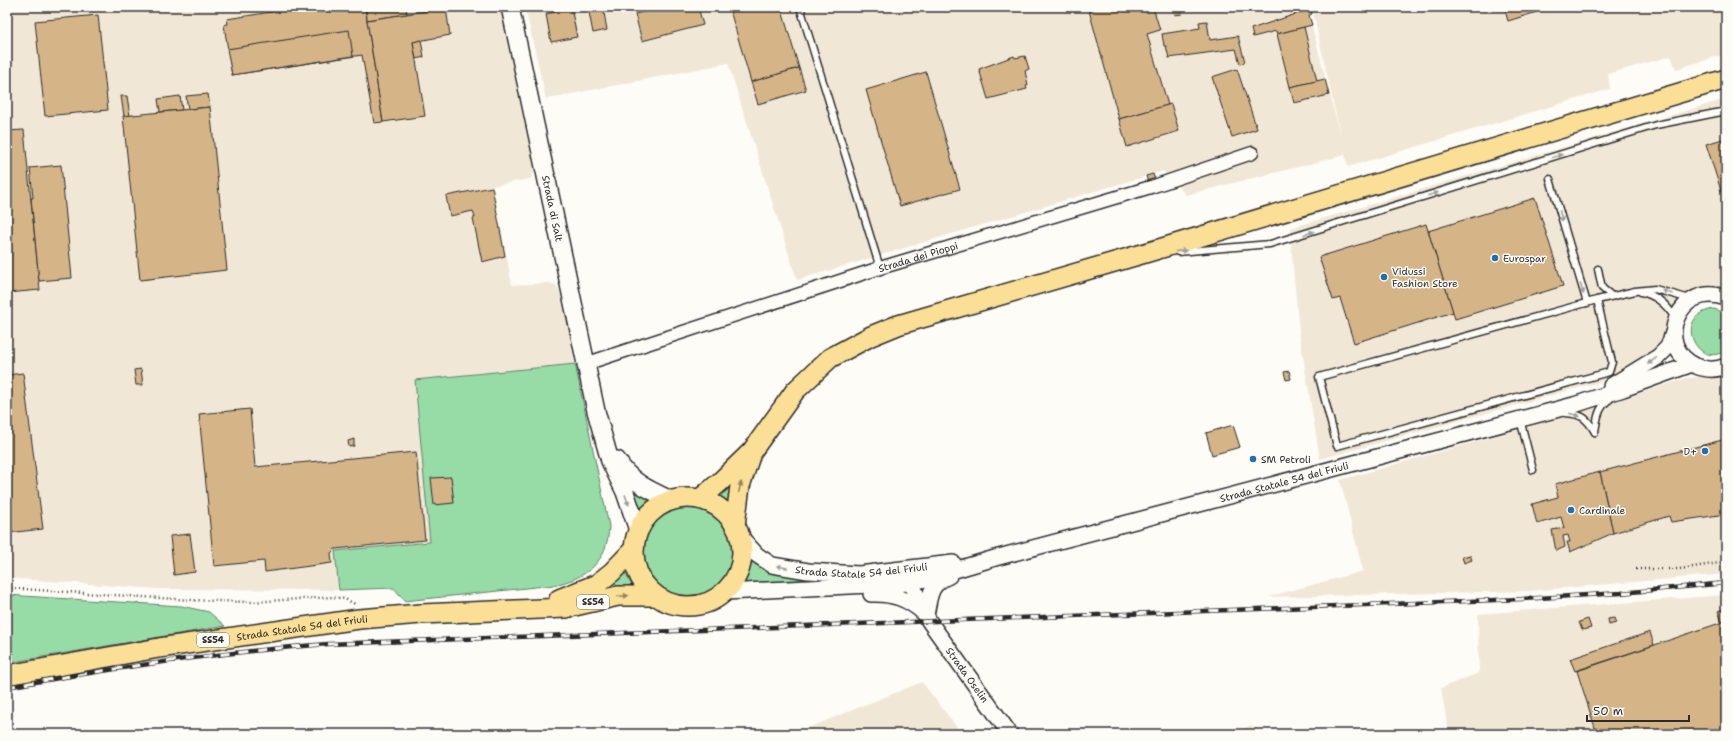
<svg xmlns="http://www.w3.org/2000/svg" width="1733" height="741" font-family="'Shantell Sans',sans-serif">
  <style>
    .built { fill: #f1e7d6 }
    .green { fill: #97dba6; stroke: #618368 }
    .building { fill: #d5b588; stroke: #2b2b2b }
    .lines { fill: none; stroke-linecap: round; stroke-linejoin: round }
    .service-casing { stroke: #2b2b2b; stroke-width: 9 }
    .minor-casing { stroke: #2b2b2b; stroke-width: 15 }
    .tertiary-casing { stroke: #2b2b2b; stroke-width: 18 }
    .secondary-casing { stroke: #2b2b2b; stroke-width: 20 }
    .primary-casing { stroke: #2b2b2b; stroke-width: 22 }
    .path { stroke: #2b2b2b; stroke-width: 2.5; stroke-dasharray: 1 3; stroke-linecap: butt }
    .service { stroke: #fdfcf7; stroke-width: 6 }
    .minor { stroke: #fdfcf7; stroke-width: 12 }
    .tertiary { stroke: #fdfcf7; stroke-width: 15 }
    .secondary { stroke: #fdfcf7; stroke-width: 17 }
    .primary { stroke: #fbdf96; stroke-width: 19 }
    .rail-casing { stroke: #2b2b2b; stroke-width: 4.5 }
    .rail { stroke: #fdfcf7; stroke-width: 3; stroke-dasharray: 9; stroke-linecap: butt }
    .oneway { fill: #9e9e9b }
    .oneway2 { fill: #938560 }
    .poi-dot { fill: #1f6fb2; stroke: #fdfcf7; stroke-width: 1.5 }
    .labels { text-anchor: middle; stroke-width: 3; stroke-linejoin: round; paint-order: stroke }
    .shield { fill: #fdfcf7; stroke: #6a6a68; stroke-width: 1 }
    .shield-label { font-size: 9px; font-weight: bold; fill: #2b2b2b }
    .street-label { font-size: 10px; fill: #2b2b2b; stroke: #fdfcf7 }
    .poi-label { font-size: 10px; fill: #2b2b2b; stroke: #fdfcf7; text-anchor: start }
  </style>
  <rect width="100%" height="100%" fill="#fdfcf7"/>
  <filter id="ink" filterUnits="userSpaceOnUse"><feTurbulence type="fractalNoise" baseFrequency=".025" numOctaves="2"/><feDisplacementMap in="SourceGraphic" scale="8" xChannelSelector="R" yChannelSelector="G"/><feConvolveMatrix kernelMatrix="1 2 1 2 8 2 1 2 1" color-interpolation-filters="sRGB"/></filter>
  <g filter="url(#ink)">
    <g class="built">
      <polygon points="7,7 500,7 534,169 532,177 529,179 493,186 512,285 549,283 556,285 561,295 575,364 416,380 430,542 335,551 339,590 158,589 7,578"/>
      <polygon points="525,7 1307,7 1341,138 1312,7 1726,7 1726,54 1676,69 1671,56 1608,74 1610,89 1348,167 1345,155 1186,195 1163,171 797,280 728,63 546,99"/>
      <polygon points="1726,99 1726,292 1712,287 1688,293 1674,307 1669,329 1663,340 1653,351 1623,371 1600,382 1320,459 1299,332 1291,245 1291,228"/>
      <polygon points="1726,375 1726,574 1529,591 1268,597 1363,571 1340,480 1588,410 1686,378"/>
      <polygon points="1726,595 1726,734 1449,734 1441,688 1479,673 1478,614"/>
      <polygon points="922,682 962,734 793,734"/>
      <polygon points="1251,725 1256,734 1233,734"/>
    </g>
    <g class="green">
      <path d="M1714,309l12,4v37c-29,21 -55,-35 -12,-41z"/>
      <path d="M575,364l34,162c-1,36 -22,52 -55,59l-149,16 -11,-13 -55,2 -4,-39 95,-9 -15,-162z"/>
      <polygon points="737,472 729,504 714,494"/>
      <polygon points="629,488 653,498 638,512"/>
      <circle cx="687" cy="552" r="46"/>
      <polygon points="751,561 765,570 792,575 853,580 743,585"/>
      <polygon points="625,573 634,589 606,590"/>
      <polygon points="7,595 181,606 209,612 225,626 7,663"/>
    </g>
    <g class="building">
      <polygon points="303,7 365,7 383,122 374,123 362,55 232,75 224,25 228,24 227,19"/>
      <polygon points="366,7 406,7 407,14 367,20"/>
      <polygon points="571,7 577,37 551,42 546,14 555,12 555,10"/>
      <polygon points="588,7 603,7 607,30 593,33"/>
      <polygon points="663,7 698,7 703,25 642,41 635,14"/>
      <polygon points="729,7 781,7 799,68 751,82"/>
      <polygon points="1088,7 1153,7 1160,30 1147,34 1168,105 1119,119"/>
      <polygon points="1173,7 1180,7 1182,14 1175,15"/>
      <polygon points="1504,7 1550,7 1550,8 1508,21"/>
      <polygon points="446,8 450,35 413,42 425,116 383,122 367,20"/>
      <polygon points="1311,9 1312,14 1309,15 1312,25 1277,34 1276,31 1253,37 1251,29"/>
      <polygon points="98,15 108,110 45,116 35,21"/>
      <polygon points="1207,21 1210,40 1238,36 1245,62 1240,64 1236,49 1169,58 1166,46 1164,46 1162,34 1200,28 1199,22"/>
      <polygon points="1304,27 1317,81 1290,87 1277,34"/>
      <polygon points="349,30 353,56 232,75 227,49"/>
      <polygon points="421,40 424,57 416,59 413,42"/>
      <polygon points="1014,56 1015,58 1025,56 1029,69 1025,71 1028,85 1026,86 1027,89 988,99 979,69"/>
      <polygon points="799,68 806,90 758,104 751,82"/>
      <polygon points="1237,69 1257,129 1232,137 1212,77"/>
      <polygon points="926,72 960,189 900,206 866,90"/>
      <polygon points="1325,79 1329,95 1294,103 1290,87"/>
      <polygon points="208,94 210,107 188,109 186,96"/>
      <polygon points="121,96 127,96 130,116 124,116"/>
      <polygon points="180,96 182,110 160,112 158,99"/>
      <polygon points="1171,104 1179,131 1127,147 1119,119"/>
      <polygon points="210,107 227,270 140,280 123,116"/>
      <polygon points="24,130 40,290 7,293 7,131"/>
      <polygon points="1726,138 1726,206 1706,144"/>
      <polygon points="61,165 72,278 39,281 31,198 33,198 30,168"/>
      <polygon points="1153,174 1155,180 1148,182 1146,176"/>
      <polygon points="492,187 505,256 482,262 473,218 475,218 473,211 450,216 446,196"/>
      <polygon points="1535,198 1563,286 1455,319 1428,231"/>
      <polygon points="1426,224 1453,312 1354,343 1340,298 1333,300 1319,257"/>
      <polygon points="141,369 143,385 136,385 134,370"/>
      <polygon points="1289,371 1291,379 1286,380 1284,372"/>
      <polygon points="23,373 43,529 7,533 7,375"/>
      <polygon points="250,409 255,467 416,452 425,540 335,549 331,553 332,563 265,572 264,561 214,566 199,414"/>
      <polygon points="1233,425 1240,447 1212,455 1206,433"/>
      <polygon points="354,439 354,446 349,447 348,441"/>
      <polygon points="1726,439 1726,514 1671,522 1669,516 1613,533 1600,472"/>
      <polygon points="1600,472 1613,533 1570,552 1567,542 1570,542 1568,535 1563,536 1565,547 1556,551 1552,530 1564,528 1561,517 1537,524 1532,504 1558,497 1555,484"/>
      <polygon points="451,477 454,503 434,505 431,478"/>
      <polygon points="190,534 195,572 174,575 170,536"/>
      <polygon points="1470,555 1472,560 1464,563 1462,557"/>
      <polygon points="1726,608 1726,621 1722,622 1718,611"/>
      <polygon points="1614,618 1616,623 1609,625 1608,619"/>
      <polygon points="1588,619 1591,628 1582,630 1579,622"/>
      <polygon points="1726,621 1726,734 1597,734 1577,671"/>
      <polygon points="1650,632 1654,645 1575,671 1570,659"/>
    </g>
    <g class="lines">
      <defs>
        <g id="service">
          <polyline points="800,7 880,268"/>
          <polyline points="1550,179 1587,303"/>
          <polyline points="1178,252 1270,244 1656,125 1726,111"/>
          <polyline points="1598,269 1602,288 1612,296"/>
          <path d="M1641,292c15,3 26,13 34,26"/>
          <polygon points="1597,300 1612,362 1609,372 1337,446 1319,377"/>
          <polyline points="1597,300 1635,291 1655,289 1690,299"/>
          <path d="M1565,413c17,1 22,5 30,19"/>
          <polyline points="1520,419 1533,470"/>
          <path d="M1595,432c2,-13 3,-25 15,-33"/>
        </g>
        <g id="minor">
          <path id="s1" d="M585,364l295,-96 274,-82 98,-33"/>
        </g>
        <g id="tertiary">
          <path d="M1726,298c-47,-18 -74,48 -30,68 10,4 21,4 30,0"/>
          <polyline points="1611,386 1658,357 1668,347 1674,330"/>
          <path id="s2" d="M739,535l18,20 15,10 36,6 51,3 94,-11"/>
          <path id="s3" d="M905,578l6,5 18,38 81,113"/>
          <path id="s4" d="M725,592l186,-9 84,-25 579,-153 49,-16 69,-25"/>
          <path d="M871,594c22,-1 37,5 53,19"/>
          <path d="M926,615c4,-19 3,-31 23,-39"/>
        </g>
        <g id="secondary">
          <path id="s5" d="M510,7l86,404 14,50 15,31 13,38"/>
          <path d="M617,460c13,22 32,30 54,40"/>
        </g>
        <g id="primary">
          <circle cx="688" cy="552" r="54"/>
          <polyline points="700,499 720,482 752,451 795,391 830,358 871,336 898,325 1142,254 1726,79"/>
          <polyline points="735,525 740,486 750,456"/>
          <polyline points="559,599 597,584 612,572 633,550"/>
          <path id="s6" d="M7,675l152,-27 200,-29 62,-5 145,-6 52,-12h38"/>
        </g>
      </defs>
      <use href="#service" class="service-casing"/>
      <use href="#minor" class="minor-casing"/>
      <use href="#tertiary" class="tertiary-casing"/>
      <use href="#secondary" class="secondary-casing"/>
      <use href="#primary" class="primary-casing"/>
      <g class="path">
        <polyline points="1636,569 1680,569 1726,562"/>
        <polyline points="7,588 190,600 250,602 333,597 345,599 355,604"/>
      </g>
      <use href="#service" class="service"/>
      <use href="#minor" class="minor"/>
      <use href="#tertiary" class="tertiary"/>
      <use href="#secondary" class="secondary"/>
      <use href="#primary" class="primary"/>
      <defs>
        <path id="rail" d="M7,687c107,-19 213,-35 321,-43l1194,-45 99,-6 105,-10"/>
      </defs>
      <use href="#rail" class="rail-casing"/>
      <use href="#rail" class="rail"/>
    </g>
    <defs><path id="oneway-solid" d="M-6-.8H1V-3.2L6.5 0L1 3.2V.8H-6Z"/></defs>
    <g class="oneway">
      <use href="#oneway-solid" transform="translate(1557 156) rotate(-17)"/>
      <use href="#oneway-solid" transform="translate(1433 194) rotate(-17)"/>
      <use href="#oneway-solid" transform="translate(1561 216) rotate(74)"/>
      <use href="#oneway-solid" transform="translate(1309 233) rotate(-17)"/>
      <use href="#oneway-solid" transform="translate(1181 251) rotate(-4)"/>
      <use href="#oneway-solid" transform="translate(1582 289) rotate(73)"/>
      <use href="#oneway-solid" transform="translate(1667 292) rotate(-161)"/>
      <use href="#oneway-solid" transform="translate(1652 361) rotate(144)"/>
      <use href="#oneway-solid" transform="translate(1575 415) rotate(16)"/>
      <use href="#oneway-solid" transform="translate(627 500) rotate(70)"/>
      <use href="#oneway-solid" transform="translate(782 567) rotate(-168)"/>
    </g>
    <g class="oneway2">
      <use href="#oneway-solid" transform="translate(740 487) rotate(-76)"/>
      <use href="#oneway-solid" transform="translate(623 596) rotate(-4)"/>
    </g>
  </g>
  <g class="poi-dot">
    <circle cx="1495" cy="258" r="4"/>
    <circle cx="1384" cy="277" r="4"/>
    <circle cx="1705" cy="451" r="4"/>
    <circle cx="1253" cy="459" r="4"/>
    <circle cx="1571" cy="510" r="4"/>
  </g>
  <g class="labels">
    <g class="shield">
      <rect x="577" y="595" width="32" height="14" rx="3"/>
      <rect x="197" y="633" width="32" height="14" rx="3"/>
    </g>
    <g class="shield-label">
      <text x="593" y="605">SS54</text>
      <text x="213" y="643">SS54</text>
    </g>
    <g class="street-label">
      <text dy="4" stroke="none"><textPath href="#s5" startOffset="206">Strada di Salt</textPath></text>
      <text dy="4" stroke="none"><textPath href="#s1" startOffset="350">Strada dei Pioppi</textPath></text>
      <text dy="4" stroke="none"><textPath href="#s4" startOffset="573">Strada Statale 54 del Friuli</textPath></text>
      <text dy="4" stroke="none"><textPath href="#s2" startOffset="135">Strada Statale 54 del Friuli</textPath></text>
      <text dy="4" stroke="none"><textPath href="#s6" startOffset="299">Strada Statale 54 del Friuli</textPath></text>
      <text dy="4" stroke="none"><textPath href="#s3" startOffset="116">Strada Oselin</textPath></text>
    </g>
    <g class="poi-label">
      <text x="1503" y="262">Eurospar</text>
      <text x="1392" y="275">Vidussi<tspan x="1392" dy="12">Fashion Store</tspan></text>
      <text x="1697" y="455" text-anchor="end">D+</text>
      <text x="1261" y="463">SM Petroli</text>
      <text x="1579" y="514">Cardinale</text>
    </g>
  </g>
  <rect width="1733" height="741" fill="none" stroke="#fdfcf7" stroke-width="24"/>
  <rect x="12" y="12" width="1709" height="717" fill="none" stroke="#2b2b2b" stroke-width="1.5" filter="url(#ink)"/>
  <path d="M1587 715v6h102v-6" fill="none" stroke="#2b2b2b" stroke-width="2"/>
  <text x="1593" y="715" font-size="12" fill="#2b2b2b" stroke="#fdfcf7" stroke-width="3" paint-order="stroke">50 m</text>
</svg>
